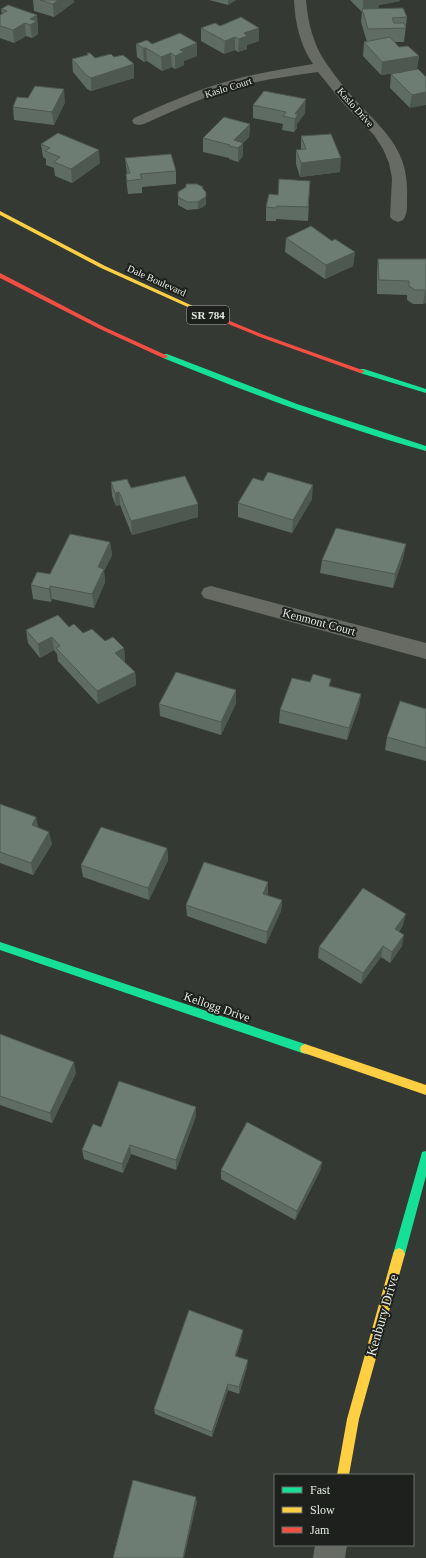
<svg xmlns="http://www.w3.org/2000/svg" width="426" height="1558" font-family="'Times New Roman',serif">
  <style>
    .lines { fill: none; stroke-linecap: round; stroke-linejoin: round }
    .street { fill: #686b63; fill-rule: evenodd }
    .fast { fill: #16e098; fill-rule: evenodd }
    .slow { fill: #ffcf43; fill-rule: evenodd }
    .jam { fill: #f24e42; fill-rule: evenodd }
    .wall { fill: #5f6c63 }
    .shaded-wall { fill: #4d5850 }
    .building { fill: #6e7d73; stroke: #4d5850 }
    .labels { text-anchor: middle; stroke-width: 4; stroke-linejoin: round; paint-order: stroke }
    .far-street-label { font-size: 10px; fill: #e4eae3; stroke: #1d201c }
    .shield { fill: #1d201c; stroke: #a8ada7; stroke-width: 1 }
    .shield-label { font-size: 11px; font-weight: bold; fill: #e4eae3 }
    .street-label { font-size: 12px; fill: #e4eae3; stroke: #1d201c }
    .near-street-label { font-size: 14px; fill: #e4eae3; stroke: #1d201c }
  </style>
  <rect width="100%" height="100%" fill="#343933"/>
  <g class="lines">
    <g class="street">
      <path d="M294,0h12c2,23 7,44 20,63 11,16 23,31 37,45 27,28 46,47 44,89 0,7 1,17 -4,23l-5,2 -5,-2 -3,-3 2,-39 -3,-15 -6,-14 -9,-14 -31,-32 -25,-31c-26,4 -53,7 -79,14 -33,10 -64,24 -95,38l-5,1 -5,-1 -2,-3 2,-3c31,-14 62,-28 95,-37 27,-8 56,-12 84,-17 -13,-19 -18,-41 -19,-64z"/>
      <polygon points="211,586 426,643 426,659 204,598 201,593 204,588"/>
      <polygon points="315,1545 347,1545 345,1558 313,1558"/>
    </g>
    <g class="fast">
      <path d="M163,354h4l130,50 129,42v5c-90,-25 -177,-58 -263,-93z"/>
      <polygon points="360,369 364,369 426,389 426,393 360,373"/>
      <polygon points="0,942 305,1044 309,1046 310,1049 309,1052 305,1054 0,950"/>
      <polygon points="426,1151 426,1176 405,1254 403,1258 399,1260 395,1258 393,1254 421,1156 422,1152"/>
    </g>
    <g class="slow">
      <polygon points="0,211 105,266 206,312 205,313 201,313 101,268 0,215"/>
      <polygon points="305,1044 426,1085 426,1095 301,1052 300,1049 301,1046"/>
      <polygon points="399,1248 403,1250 405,1254 359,1419 349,1475 337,1475 347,1419 393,1254 395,1250"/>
    </g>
    <g class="jam">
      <polygon points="0,273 104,327 168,356 167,358 163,358 100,329 0,278"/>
      <polygon points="203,310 264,335 365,371 362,373 360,373 260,337 201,313 200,312"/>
    </g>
  </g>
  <g class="wall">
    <polygon points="33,0 74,0 74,2 54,17 34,11"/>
    <polygon points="209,0 236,0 228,5"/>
    <polygon points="350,0 400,0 400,1 379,5 378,9 407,17 404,42 394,42 399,47 419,56 410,108 390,88 391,74 403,72 381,75 363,56 364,42 367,42 361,22 362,12"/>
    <polygon points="1,9 37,15 38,34 32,38 26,36 14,43 0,38 0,15 2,14"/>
    <polygon points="220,26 259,41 247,45 247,49 238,52 235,50 224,54 201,41 201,28"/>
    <polygon points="136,44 152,44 197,56 184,61 184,65 175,69 172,67 162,71 147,61 144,62 137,57"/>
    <polygon points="87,53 95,58 134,78 91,91 87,89 73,72 72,59 87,55"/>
    <polygon points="65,102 54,125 14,120 13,107"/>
    <polygon points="253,105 305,113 297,124 297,128 294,132 282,130 283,124 253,118"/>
    <polygon points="250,124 249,137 243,143 243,156 238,162 229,159 229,158 203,152 203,138"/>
    <polygon points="301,136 340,172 300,177 296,164 296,150 301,150"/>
    <polygon points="41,144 100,163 72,183 55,176 54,168 46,165 46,159 43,157"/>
    <polygon points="125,158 176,171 176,184 142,187 142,193 128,194 127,187 126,174 127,174"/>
    <polygon points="310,181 308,221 276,219 276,221 266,221 266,207"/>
    <polygon points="186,184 203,187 206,204 203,207 198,209 187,210 178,205 178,192 186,187"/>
    <polygon points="286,238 332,241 355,252 353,266 325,279 285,252"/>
    <polygon points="378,259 426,259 426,303 423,304 413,304 407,300 407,295 377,294 377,273"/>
    <polygon points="111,482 198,504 198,517 132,535 120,505 116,506 112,496"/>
    <polygon points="312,499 292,533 238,517 238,503"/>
    <polygon points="110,542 112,555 104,571 105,582 94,608 52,599 51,602 33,599 31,585 50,574"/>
    <polygon points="406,544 403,558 393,588 320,573 322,560"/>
    <polygon points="69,627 83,633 124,648 125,661 124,662 135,672 136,685 98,704 58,661 57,654 54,650 40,658 28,643 26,630"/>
    <polygon points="310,682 330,686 361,694 359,706 347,740 279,723 280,710"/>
    <polygon points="236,703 221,735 160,716 159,704"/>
    <polygon points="426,709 426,761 385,750 387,737"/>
    <polygon points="0,804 38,828 52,844 33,875 0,863"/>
    <polygon points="167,848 168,860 149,900 83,877 81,865"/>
    <polygon points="268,882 267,895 282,900 281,911 266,944 187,916 186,905"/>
    <polygon points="403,925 399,932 402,946 390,963 381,957 361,984 318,958 319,947"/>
    <polygon points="0,1034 76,1073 52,1123 0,1105"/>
    <polygon points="196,1116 176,1170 131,1154 123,1173 84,1159 82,1150 101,1127"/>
    <polygon points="322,1162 320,1171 295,1220 221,1179 221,1170"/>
    <polygon points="242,1337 236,1356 247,1367 239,1394 228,1390 212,1437 155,1414 154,1409"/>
  </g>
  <g class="shaded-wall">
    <polygon points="58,0 74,0 74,2 54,17 53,4"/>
    <polygon points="228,0 236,0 228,5"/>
    <polygon points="363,0 400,0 400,1 379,5 378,11 363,11"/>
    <polygon points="37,15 38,34 32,38 30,25 30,19"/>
    <polygon points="25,23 26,36 14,43 13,30"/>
    <polygon points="259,28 259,41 247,45 247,49 238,52 239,39 244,33"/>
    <polygon points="235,37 235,50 224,54 225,41"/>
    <polygon points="197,43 197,56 184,61 184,65 175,69 175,56 180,50"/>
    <polygon points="143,48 146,48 147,61 144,62"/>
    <polygon points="171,53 172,67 162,71 161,57"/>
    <polygon points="419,56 417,70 381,75 382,62"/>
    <polygon points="134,64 134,78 91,91 91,78"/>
    <polygon points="64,89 65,102 54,125 52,112"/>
    <polygon points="426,92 426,105 410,108 412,95"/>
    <polygon points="306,99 305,113 297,124 297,128 294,132 295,114"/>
    <polygon points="250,124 249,137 243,143 243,156 238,162 238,148 234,140"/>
    <polygon points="99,150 100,163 72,183 71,169"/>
    <polygon points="341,158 340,172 300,177 301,163"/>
    <polygon points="206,192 206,204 203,207 198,209 198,202"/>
    <polygon points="355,252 353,266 325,279 326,265"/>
    <polygon points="425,290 426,290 426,303 423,304"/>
    <polygon points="313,485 312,499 292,533 293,520"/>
    <polygon points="119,492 120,505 116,506 115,493"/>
    <polygon points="198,504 198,517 132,535 131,521"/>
    <polygon points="110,542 112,555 104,571 105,582 94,608 92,594 98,567"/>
    <polygon points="406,544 403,558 393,588 395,574"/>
    <polygon points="50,586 52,599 51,602 49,589"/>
    <polygon points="52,637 54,650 40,658 38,644"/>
    <polygon points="124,648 125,661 116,666 115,653"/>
    <polygon points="135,672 136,685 98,704 97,691"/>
    <polygon points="236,690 236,703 221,735 221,722"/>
    <polygon points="361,694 359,706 347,740 349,728"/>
    <polygon points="36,817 39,829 32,825"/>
    <polygon points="49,832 52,844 33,875 31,863"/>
    <polygon points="167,848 168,860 149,900 148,888"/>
    <polygon points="268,882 268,894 263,905 263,894"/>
    <polygon points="282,900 281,911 266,944 267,932"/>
    <polygon points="406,914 403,925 393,941 395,929"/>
    <polygon points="404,935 402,946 390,963 392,952"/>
    <polygon points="383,946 381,957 361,984 363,973"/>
    <polygon points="74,1062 76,1073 52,1123 50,1113"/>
    <polygon points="196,1107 196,1116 176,1170 176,1160"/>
    <polygon points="130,1145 131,1154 123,1173 122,1164"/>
    <polygon points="322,1162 320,1171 295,1220 297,1211"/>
    <polygon points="243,1330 242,1337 234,1362 235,1356"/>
    <polygon points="248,1360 247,1367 239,1394 239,1387"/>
    <polygon points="228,1384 228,1390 212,1437 212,1432"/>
    <polygon points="196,1497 197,1502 184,1558 183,1558"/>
  </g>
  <g class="building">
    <polygon points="40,0 58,0 53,4"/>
    <polygon points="8,5 37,15 30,19 37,21 30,25 25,23 13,30 0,26 0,15 7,11 1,9"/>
    <polygon points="403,8 407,17 392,18 394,23 404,23 406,28 368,29 362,9"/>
    <polygon points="241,17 259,28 244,33 247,36 239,39 235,37 225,41 201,28 215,23 220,26"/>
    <polygon points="180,33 197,43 180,50 184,52 175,56 171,53 161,57 146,48 143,48 136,44 147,40 152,44"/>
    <polygon points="390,37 399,47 408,46 419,56 382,62 364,42"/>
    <polygon points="87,53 90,53 95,58 111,54 114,57 123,55 134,64 91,78 86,75 72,59 88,55"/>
    <polygon points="418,69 426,77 426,92 412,95 391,74"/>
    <polygon points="35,86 64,89 52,112 13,107 17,97 28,98"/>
    <polygon points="264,91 306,99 295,114 298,114 295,119 283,116 286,112 253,105"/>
    <polygon points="224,117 250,124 234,140 243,143 238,148 229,146 230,145 203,138"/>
    <polygon points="58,133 99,150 71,169 54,162 60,157 45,151 50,148 41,144"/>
    <polygon points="331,134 341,158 301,163 296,150 306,149 301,136"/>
    <polygon points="171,154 176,171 140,174 142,179 127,181 126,174 130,173 125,158"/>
    <polygon points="279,179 310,181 308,207 277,206 276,208 266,207 269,194 278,195"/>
    <polygon points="186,184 197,184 203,187 202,188 206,192 206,197 202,199 198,202 187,202 178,197 178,192 186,187"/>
    <polygon points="311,226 332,241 335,239 355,252 326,265 286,238"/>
    <polygon points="378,259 426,259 426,290 415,290 409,286 409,281 379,280"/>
    <polygon points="268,472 313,485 293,520 238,503 253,478 263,481"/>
    <polygon points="185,476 198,504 131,521 119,492 115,493 111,482 127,479 131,488"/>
    <polygon points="336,528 406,544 395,574 322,560"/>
    <polygon points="70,534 110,542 98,567 104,569 92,594 50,586 49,589 31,585 37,572 50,574"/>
    <polygon points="58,615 69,627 74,624 83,633 92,629 105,641 113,637 124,648 115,653 135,672 97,691 56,648 60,646 52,637 38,644 26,630"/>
    <polygon points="176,672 236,690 221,722 159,704"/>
    <polygon points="313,674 331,679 329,686 361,694 349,728 280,710 292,678 310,682"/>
    <polygon points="400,701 426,709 426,748 387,737"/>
    <polygon points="0,804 36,817 32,825 49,832 31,863 0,852"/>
    <polygon points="101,827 167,848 148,888 81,865"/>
    <polygon points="204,862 268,882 263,894 282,900 267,932 186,905"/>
    <polygon points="363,888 406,914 395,929 404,935 392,952 383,946 363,973 319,947"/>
    <polygon points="0,1034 74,1062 50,1113 0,1096"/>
    <polygon points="119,1081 196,1107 176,1160 130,1145 122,1164 82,1150 93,1124 101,1127"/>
    <polygon points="247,1122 322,1162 297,1211 221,1170"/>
    <polygon points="189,1310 243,1330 235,1356 248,1360 239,1387 228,1384 212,1432 154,1409"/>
    <polygon points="133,1480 196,1497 183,1558 113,1558"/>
  </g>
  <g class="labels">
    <g class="far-street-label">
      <text transform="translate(228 87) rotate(-17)" y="4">Kaslo Court</text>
      <text transform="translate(356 107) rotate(48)" y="4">Kaslo Drive</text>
      <text transform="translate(157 280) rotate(24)" y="4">Dale Boulevard</text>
    </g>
    <rect class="shield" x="187" y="306" width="42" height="18" rx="3"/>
    <g class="shield-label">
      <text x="208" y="319">SR 784</text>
    </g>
    <g class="street-label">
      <text transform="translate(319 622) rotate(15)" y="4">Kenmont Court</text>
      <text transform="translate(217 1007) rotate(19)" y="4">Kellogg Drive</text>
    </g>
    <g class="near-street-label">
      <text transform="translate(382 1315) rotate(-74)" y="5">Kenbury Drive</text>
    </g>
  </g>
  <rect x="274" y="1474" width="140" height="72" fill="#1d201c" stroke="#6d716c"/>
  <rect x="282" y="1487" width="20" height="6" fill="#16e098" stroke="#6d716c"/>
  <text x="310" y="1494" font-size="12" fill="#e4eae3">Fast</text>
  <rect x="282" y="1507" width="20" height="6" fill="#ffcf43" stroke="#6d716c"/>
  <text x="310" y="1514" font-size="12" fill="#e4eae3">Slow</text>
  <rect x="282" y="1527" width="20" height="6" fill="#f24e42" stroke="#6d716c"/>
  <text x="310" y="1534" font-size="12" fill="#e4eae3">Jam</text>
</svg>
